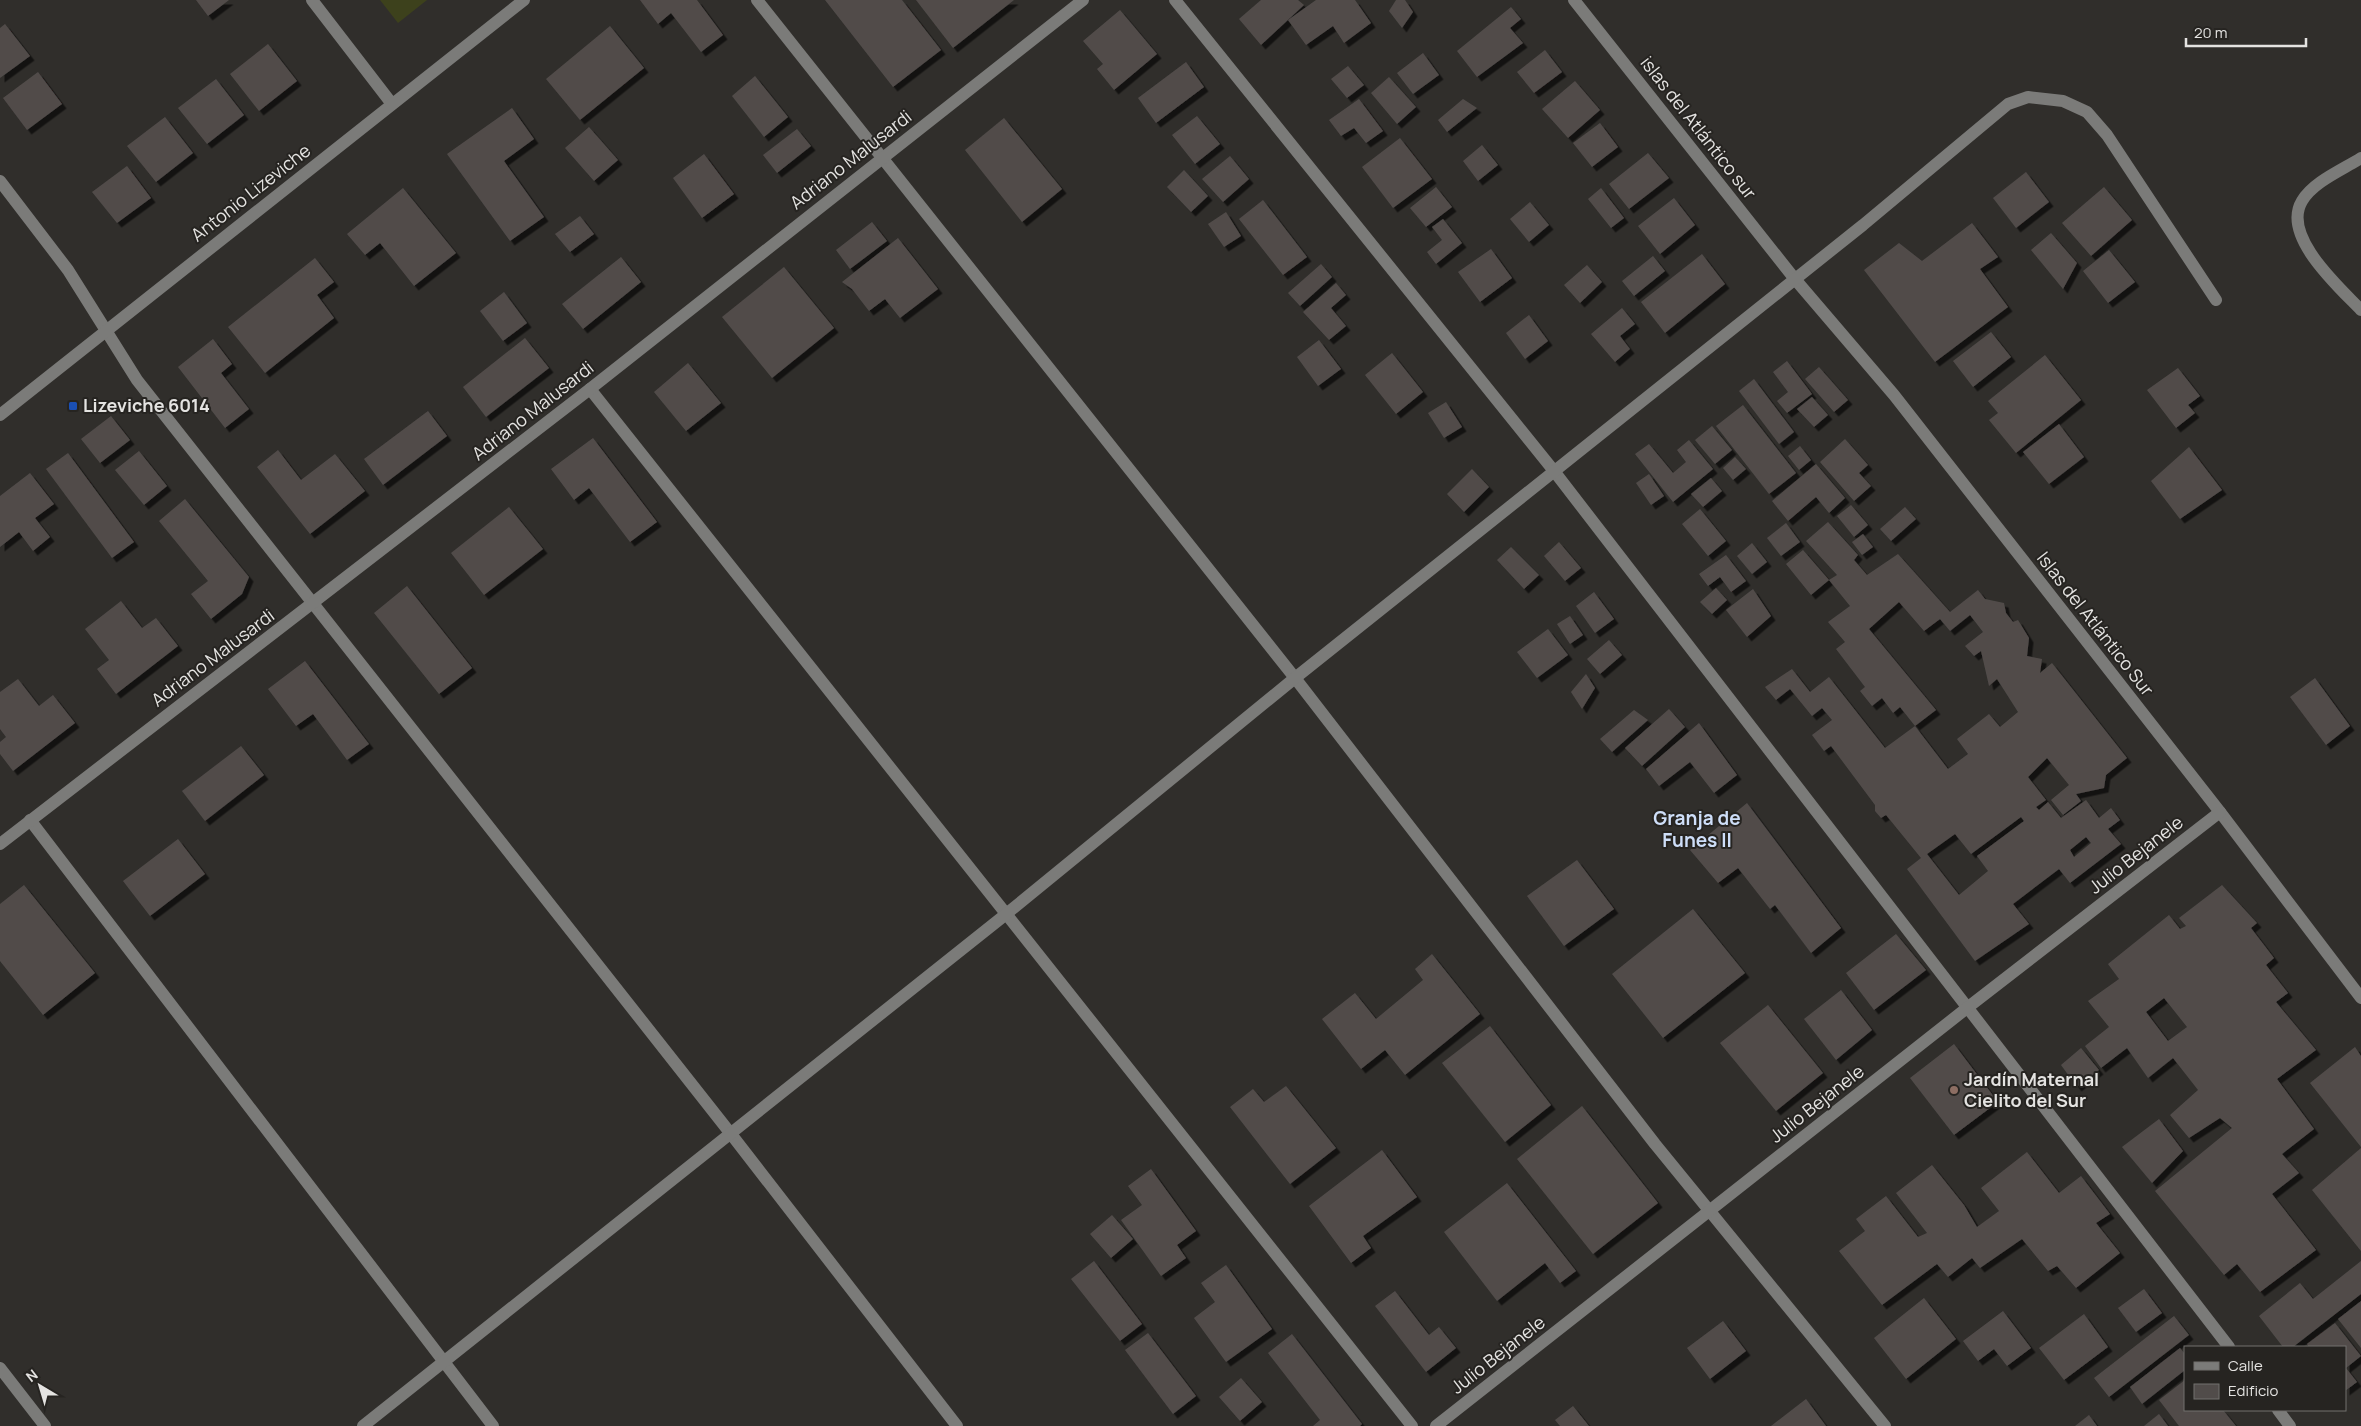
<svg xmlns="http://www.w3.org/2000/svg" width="2361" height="1426" font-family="Manrope,sans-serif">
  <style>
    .green { fill: #3d411c }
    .building { fill: #514c4a; fill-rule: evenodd; filter: url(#shadow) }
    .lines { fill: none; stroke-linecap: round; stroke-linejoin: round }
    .minor { stroke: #7b7b79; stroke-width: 12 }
    .transit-dot { fill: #1a4fb4; stroke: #262421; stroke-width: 2 }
    .education-dot { fill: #8d6e63; stroke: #262421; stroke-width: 2 }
    .labels { text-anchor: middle; stroke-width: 4; stroke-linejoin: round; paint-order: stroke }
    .street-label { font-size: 18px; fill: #e4e3e1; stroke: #262421 }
    .poi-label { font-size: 18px; font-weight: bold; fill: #e4e3e1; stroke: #262421; text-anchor: start }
    .neighbourhood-label { font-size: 19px; font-weight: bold; fill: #cedef8; stroke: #262421 }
  </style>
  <defs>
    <filter id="shadow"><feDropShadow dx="4.5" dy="4.5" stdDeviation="0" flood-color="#0009"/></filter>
  </defs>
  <rect width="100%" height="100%" fill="#302e2b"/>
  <polygon class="green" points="380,0 427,0 398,23"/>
  <g class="building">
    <polygon points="196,0 229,0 208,16"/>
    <polygon points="640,0 697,0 723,35 701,52 671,13 658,24"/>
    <polygon points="825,0 902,0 941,50 893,87"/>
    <polygon points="916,0 1014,0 953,48"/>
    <polygon points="1261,0 1298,0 1304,5 1261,45 1239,19"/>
    <polygon points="1316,0 1355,0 1371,23 1344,43 1333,26 1306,45 1288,20"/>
    <polygon points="1396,0 1405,0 1413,12 1402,28 1389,11"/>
    <polygon points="1511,7 1521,19 1510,28 1523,43 1477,77 1457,51"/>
    <polygon points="1120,10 1157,54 1114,90 1097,69 1103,64 1083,41"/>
    <polygon points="5,24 30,56 0,78 0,28"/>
    <polygon points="610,26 644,68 580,120 546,79"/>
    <polygon points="268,44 297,81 259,111 230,74"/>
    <polygon points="1545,50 1562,72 1534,93 1517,72"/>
    <polygon points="1423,53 1439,75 1413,94 1397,73"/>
    <polygon points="1186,62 1204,87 1156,123 1138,98"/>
    <polygon points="1348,66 1364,85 1347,98 1331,79"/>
    <polygon points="38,72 62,104 27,130 3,98"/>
    <polygon points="755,76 788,117 764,137 732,96"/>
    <polygon points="1389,77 1416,107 1397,124 1371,93"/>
    <polygon points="216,79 244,115 207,144 178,108"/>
    <polygon points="1575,81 1600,110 1568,138 1542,109"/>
    <polygon points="1359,99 1383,131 1366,143 1354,128 1341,136 1329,120"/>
    <polygon points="1463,99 1477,108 1447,132 1438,120"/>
    <polygon points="512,108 534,139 504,161 544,217 510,241 447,154"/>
    <polygon points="1197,116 1220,144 1195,164 1172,135"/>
    <polygon points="165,117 193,153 156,182 127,146"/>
    <polygon points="1004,118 1062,189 1022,222 965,150"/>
    <polygon points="1600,123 1618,147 1592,167 1573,143"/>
    <polygon points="589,127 618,160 594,181 565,148"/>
    <polygon points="797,129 811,146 777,173 763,155"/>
    <polygon points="1400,138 1432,179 1393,208 1362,167"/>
    <polygon points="1482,145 1498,165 1478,181 1463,161"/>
    <polygon points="1648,153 1669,178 1629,209 1609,184"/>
    <polygon points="704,154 734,194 702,218 673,178"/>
    <polygon points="1230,156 1249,179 1223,202 1202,179"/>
    <polygon points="127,166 151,198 117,223 92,192"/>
    <polygon points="1184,170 1208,196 1191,212 1167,187"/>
    <polygon points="2026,172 2049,202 2016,228 1993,198"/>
    <polygon points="1436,187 1452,207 1426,227 1410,208"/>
    <polygon points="2104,187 2132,220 2091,256 2062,223"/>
    <polygon points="403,188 456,253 414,286 380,243 365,255 347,234"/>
    <polygon points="1601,188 1624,218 1611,228 1588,199"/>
    <polygon points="1674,198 1695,225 1660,254 1638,226"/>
    <polygon points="1263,200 1307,257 1283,275 1239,219"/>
    <polygon points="1530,202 1549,225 1529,242 1510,219"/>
    <polygon points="1226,212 1241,236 1224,247 1208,224"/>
    <polygon points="580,216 594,234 570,252 555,234"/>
    <polygon points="1443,219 1462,243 1436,264 1427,252 1442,240 1432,227"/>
    <polygon points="872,222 887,241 850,269 836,250"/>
    <polygon points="1972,223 1998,257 1980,269 2008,307 1935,362 1864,270 1899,243 1922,261"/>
    <polygon points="2051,233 2077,263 2063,289 2031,250"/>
    <polygon points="898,238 938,289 900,318 885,299 869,311 852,289 842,282"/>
    <polygon points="1491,249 1512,278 1480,302 1458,272"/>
    <polygon points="2109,250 2135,282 2108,303 2083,271"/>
    <polygon points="1702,254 1725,284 1665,333 1641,302"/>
    <polygon points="1653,256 1665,271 1634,296 1622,281"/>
    <polygon points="621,257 641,282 583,329 562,304"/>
    <polygon points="315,258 334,282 317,295 334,318 265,373 228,327"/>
    <polygon points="1321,264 1332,277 1300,306 1288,293"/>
    <polygon points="1587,265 1602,282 1580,303 1564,285"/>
    <polygon points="784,267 834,328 772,378 722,317"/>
    <polygon points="1336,283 1346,295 1331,308 1346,326 1329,340 1303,312"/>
    <polygon points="504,292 527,323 503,341 480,311"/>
    <polygon points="1622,308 1635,324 1620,336 1630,349 1615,362 1591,334"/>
    <polygon points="1529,315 1548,341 1525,359 1506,333"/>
    <polygon points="1991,332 2011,357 1973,387 1953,361"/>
    <polygon points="525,338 549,368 486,417 463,387"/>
    <polygon points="213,339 232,364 221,373 249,409 225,428 178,367"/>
    <polygon points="1319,340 1341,369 1318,386 1297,357"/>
    <polygon points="1392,353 1423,392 1396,414 1365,375"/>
    <polygon points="2045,355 2081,400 2016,453 1989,420 1998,413 1988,401"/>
    <polygon points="1787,361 1812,394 1787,413 1777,401 1788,392 1773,372"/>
    <polygon points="688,363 721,403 686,431 654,392"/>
    <polygon points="1819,367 1848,400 1834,412 1805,379"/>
    <polygon points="2178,368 2200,396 2188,405 2195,413 2176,428 2147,390"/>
    <polygon points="1754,379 1794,432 1779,444 1739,391"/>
    <polygon points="1812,397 1828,415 1814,427 1797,409"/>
    <polygon points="1446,402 1462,427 1444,438 1428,413"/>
    <polygon points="1743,405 1796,473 1769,494 1716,426"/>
    <polygon points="428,411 447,436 383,485 364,459"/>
    <polygon points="111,416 130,440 100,463 81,439"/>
    <polygon points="2059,424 2084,457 2049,484 2023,452"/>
    <polygon points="1712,426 1732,450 1715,464 1695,440"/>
    <polygon points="593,438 657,522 630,542 589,488 574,500 551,469"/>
    <polygon points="1845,439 1868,465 1859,473 1871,486 1854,501 1820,462"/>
    <polygon points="1689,440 1713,469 1673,502 1635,454 1649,444 1673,473 1686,462 1677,450"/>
    <polygon points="1800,446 1811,460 1799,470 1788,456"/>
    <polygon points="2189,447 2222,490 2180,519 2151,481"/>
    <polygon points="278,450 301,480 335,454 365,491 310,534 257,467"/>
    <polygon points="139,451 167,486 144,505 115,470"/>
    <polygon points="68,453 134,542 112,558 46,469"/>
    <polygon points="1735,457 1746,469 1733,480 1723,468"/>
    <polygon points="1816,464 1845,498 1829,513 1816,497 1788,521 1772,501"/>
    <polygon points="1472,469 1489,487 1464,512 1447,494"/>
    <polygon points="30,473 54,504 35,518 50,537 33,551 19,532 0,547 0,496"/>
    <polygon points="1649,474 1664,496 1651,505 1636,483"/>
    <polygon points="1711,478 1722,491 1703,507 1691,494"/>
    <polygon points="185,499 249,577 242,594 211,619 191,594 208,581 159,521"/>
    <polygon points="1851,505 1868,525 1854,537 1837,516"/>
    <polygon points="509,507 543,549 484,595 451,553"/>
    <polygon points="1905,507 1916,519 1891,541 1880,529"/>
    <polygon points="1700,509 1726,541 1708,556 1682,524"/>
    <path d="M1828,522l30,33 -4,5 13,15 31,-21 52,58 28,-22 7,9 19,4 2,10 7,9 5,-2 11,18 -2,18 15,3 -2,14 12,-10 75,95 -21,17 -2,13 -28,6 5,7 -18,14 -12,-15 18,-15 -22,-27 -19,19 18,23 -10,7 3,3 9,-8 13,16 25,-18 13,18 12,-10 9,12 -12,9 13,15 -51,39 -11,-14 -46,35 16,20 -54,37 -68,-92 14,-11 -35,-43 -5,3 -6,-7v-6l-44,-59 -7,5 -12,-16 20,-15 -10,-12 -10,8 -22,-27 -14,11 -11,-13 27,-18 18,23 19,-15 56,71 30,-22 33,43 20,-15 -11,-15 32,-25 11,13 18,-15 -21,-33 -8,7 -8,-35 -7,5 -9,-10 18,-14 -13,-17 -20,16 -10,-12 -16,12 -25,-29 -30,27 67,81 -21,16 -15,-19 -7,6 -11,-15 -10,8 -12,-15 5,-4 -29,-38 9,-7 -17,-20 22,-16 -21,-26 -18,15 -25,-31 17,-14 26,30 8,-5 -31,-34zM2021,817l3,4 -47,35 11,15 -29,24 -32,-41 28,-20 16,20zM2086,837l5,6 -17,14 -4,-7z"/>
    <polygon points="1786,523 1800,542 1781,556 1767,538"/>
    <polygon points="1863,534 1873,547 1862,555 1852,542"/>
    <polygon points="1559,542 1581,568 1565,581 1544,556"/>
    <polygon points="1752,543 1767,562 1752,574 1737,556"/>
    <polygon points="1511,547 1539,575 1524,589 1497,560"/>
    <polygon points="1726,555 1746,581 1731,592 1720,577 1708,586 1699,574"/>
    <polygon points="407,586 472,668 439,694 374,613"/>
    <polygon points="1716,588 1727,600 1712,614 1700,602"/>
    <polygon points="1753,589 1771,616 1747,637 1726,610"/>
    <polygon points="1594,592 1614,619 1595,633 1576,606"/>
    <polygon points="121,601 142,628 156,618 178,646 116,694 97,669 109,660 85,629"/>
    <polygon points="1570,616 1583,635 1570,644 1557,624"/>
    <polygon points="1548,629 1568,655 1537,678 1517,652"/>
    <polygon points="1609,640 1622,655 1600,674 1587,659"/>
    <polygon points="305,661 369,744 347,760 313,714 296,726 268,689"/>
    <polygon points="1586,674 1595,688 1582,709 1571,692"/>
    <polygon points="2315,678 2350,726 2326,745 2290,697"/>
    <polygon points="18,679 39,706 53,695 75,723 13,771 0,754 0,742 6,737 0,729 0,692"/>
    <polygon points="1669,709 1685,727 1642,766 1625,748"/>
    <polygon points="1634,710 1648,720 1612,752 1600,739"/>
    <polygon points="1699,723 1737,775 1714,793 1690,762 1659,786 1646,769"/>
    <polygon points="241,746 264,775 205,821 182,791"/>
    <polygon points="1747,803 1841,928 1811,953 1775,905 1770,909 1738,868 1718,883 1690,850"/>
    <polygon points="178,839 205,874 150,916 123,881"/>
    <polygon points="1577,860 1614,909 1564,946 1527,896"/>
    <polygon points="24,885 95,973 43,1015 0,961 0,904"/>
    <path d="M2222,885l35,38 -6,5 23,30 -8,7 22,28 -12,9 40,48 -39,29 37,50 -32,25 17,19 -27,21 44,56 -56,42 -23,-28 -13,11 -69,-84 77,-63 -12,-10 -31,20 -19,-23 28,-25 -25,-32 -25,20 -21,-30 -26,20 -16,-22 24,-19 -21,-26 31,-22 -11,-15 61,-49 11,14 6,-3 -7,-8zM2164,998l23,29 -19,14 -22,-29z"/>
    <polygon points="1693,909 1745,973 1663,1038 1612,974"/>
    <polygon points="1896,934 1926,970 1874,1010 1846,973"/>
    <polygon points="1432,954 1480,1014 1405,1075 1385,1050 1361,1069 1322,1019 1355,993 1376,1019 1423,980 1415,969"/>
    <polygon points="1841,990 1872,1030 1836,1060 1804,1019"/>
    <polygon points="1768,1005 1823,1073 1776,1111 1720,1043"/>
    <polygon points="1490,1026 1551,1105 1505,1142 1442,1063"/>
    <polygon points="1954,1044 1998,1102 1954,1135 1910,1078"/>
    <polygon points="2355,1047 2361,1056 2361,1147 2310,1083"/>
    <polygon points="2081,1048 2099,1070 2077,1087 2061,1065"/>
    <polygon points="1286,1086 1336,1148 1290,1184 1230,1107 1253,1089 1264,1102"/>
    <polygon points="1582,1106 1658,1203 1593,1254 1517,1159"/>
    <polygon points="2159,1119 2183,1151 2152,1183 2122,1147"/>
    <polygon points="2361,1148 2361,1251 2312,1190"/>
    <polygon points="1382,1150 1417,1197 1363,1236 1371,1248 1351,1263 1309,1206"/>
    <polygon points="2027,1152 2059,1193 2081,1176 2110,1214 2096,1223 2120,1253 2076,1288 2057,1266 2048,1271 2022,1239 1980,1268 1972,1258 1948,1277 1937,1264 1882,1305 1839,1251 1865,1231 1856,1219 1886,1196 1918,1237 1927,1233 1896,1193 1932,1165 1964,1205 1977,1227 1999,1211 1981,1188"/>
    <polygon points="1151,1169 1196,1231 1177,1245 1186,1258 1161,1276 1121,1220 1142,1205 1128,1186"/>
    <polygon points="1507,1183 1576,1271 1560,1283 1545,1263 1497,1301 1444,1232"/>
    <polygon points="1112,1215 1133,1239 1111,1258 1090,1234"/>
    <polygon points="1094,1261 1142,1324 1120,1341 1071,1279"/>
    <polygon points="2361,1261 2361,1294 2293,1347 2283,1347 2259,1316 2300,1283 2313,1299"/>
    <polygon points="1226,1265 1272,1329 1226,1362 1194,1318 1215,1302 1201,1283"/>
    <polygon points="2144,1289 2162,1313 2136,1332 2118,1308"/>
    <polygon points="1395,1291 1429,1335 1439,1327 1456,1348 1426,1372 1375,1306"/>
    <polygon points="1924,1298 1956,1339 1906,1379 1874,1338"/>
    <polygon points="2361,1301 2361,1348 2338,1319"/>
    <polygon points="2003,1311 2031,1348 2007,1366 1994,1349 1978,1361 1963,1341"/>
    <polygon points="2084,1314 2108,1347 2064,1380 2039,1348"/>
    <polygon points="2174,1316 2189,1335 2109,1397 2094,1378"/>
    <polygon points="1723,1321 1746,1351 1710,1379 1687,1348"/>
    <polygon points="2335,1323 2361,1356 2346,1368 2357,1382 2345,1391 2345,1347 2309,1347 2307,1344"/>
    <polygon points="1148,1333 1196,1396 1173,1414 1125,1350"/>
    <polygon points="1292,1334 1362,1424 1360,1426 1313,1426 1320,1420 1268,1353"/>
    <polygon points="2180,1348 2185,1354 2185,1370 2142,1404 2130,1387"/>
    <polygon points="1241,1378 1262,1402 1240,1421 1219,1397"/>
    <polygon points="2185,1380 2185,1410 2223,1410 2236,1426 2179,1426 2159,1400"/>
    <polygon points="1806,1399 1826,1426 1771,1426"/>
    <polygon points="1573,1406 1589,1426 1560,1426 1555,1420"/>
    <polygon points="2159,1414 2168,1426 2144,1426"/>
    <polygon points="2089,1415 2097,1426 2075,1426"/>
  </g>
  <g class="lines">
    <g class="minor">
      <polyline points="312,0 392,104"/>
      <polyline points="757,0 1295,678 1655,1144 1885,1426"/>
      <polyline points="1175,0 1554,471 2229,1347"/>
      <polyline points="1574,0 1794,278 1894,395 2220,812 2361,998"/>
      <path d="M2361,158c-19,12 -48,24 -59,43 -21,35 37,86 59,109"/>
      <polyline points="0,181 68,270 137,380 731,1134 957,1426"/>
      <polyline points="590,389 1412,1426"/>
      <polyline points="0,415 524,0"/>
      <polyline points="30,820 493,1426"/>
      <polyline points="0,844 590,389 1083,0"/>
      <polyline points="0,1368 45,1426"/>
      <polyline points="2278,1410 2290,1426"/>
      <polyline points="363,1426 1005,915 1295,678 1863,225 2008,104 2028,97 2063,101 2087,112 2107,135 2216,300"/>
      <polyline points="1436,1426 1967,1008 2220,812"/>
    </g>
  </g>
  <rect class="transit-dot" x="68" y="401" width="10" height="10" rx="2.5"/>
  <circle class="education-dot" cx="1954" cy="1090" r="5"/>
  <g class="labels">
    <g class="street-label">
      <text transform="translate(1698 128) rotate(52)" y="6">islas del Atlántico sur</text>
      <text transform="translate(851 160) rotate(-38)" y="6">Adriano Malusardi</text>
      <text transform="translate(251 193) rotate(-38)" y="6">Antonio Lizeviche</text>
      <text transform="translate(533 411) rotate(-38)" y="6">Adriano Malusardi</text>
      <text transform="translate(2095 624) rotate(52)" y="6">Islas del Atlántico Sur</text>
      <text transform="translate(213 658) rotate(-37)" y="6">Adriano Malusardi</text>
      <text transform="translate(2136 855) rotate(-38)" y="6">Julio Bejanele</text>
      <text transform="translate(1817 1104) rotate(-38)" y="6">Julio Bejanele</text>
      <text transform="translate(1498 1355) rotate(-38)" y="6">Julio Bejanele</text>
    </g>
    <g class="poi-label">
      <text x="83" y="412">Lizeviche 6014</text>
      <text x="1964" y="1086">Jardín Maternal<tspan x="1964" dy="21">Cielito del Sur</tspan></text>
    </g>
    <g class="neighbourhood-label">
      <text x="1697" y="825">Granja de<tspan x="1697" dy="22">Funes II</tspan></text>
    </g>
  </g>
  <rect x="2184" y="1346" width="162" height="65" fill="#262421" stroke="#72706e"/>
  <rect x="2194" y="1362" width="25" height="8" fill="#7b7b79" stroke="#72706e"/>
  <text x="2228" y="1371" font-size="15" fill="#e4e3e1">Calle</text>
  <rect x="2194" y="1384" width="25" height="15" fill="#514c4a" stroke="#72706e"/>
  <text x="2228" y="1396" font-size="15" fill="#e4e3e1">Edificio</text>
  <g transform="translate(40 1386) rotate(322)" stroke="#262421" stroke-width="4" paint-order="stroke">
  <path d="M0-4L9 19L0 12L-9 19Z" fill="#e4e3e1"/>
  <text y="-8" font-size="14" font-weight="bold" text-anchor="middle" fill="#e4e3e1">N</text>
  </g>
  <path d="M2186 38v8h120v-8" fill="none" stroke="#e4e3e1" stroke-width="2.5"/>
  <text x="2194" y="38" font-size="15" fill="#e4e3e1" stroke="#262421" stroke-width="4" paint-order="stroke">20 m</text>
</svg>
